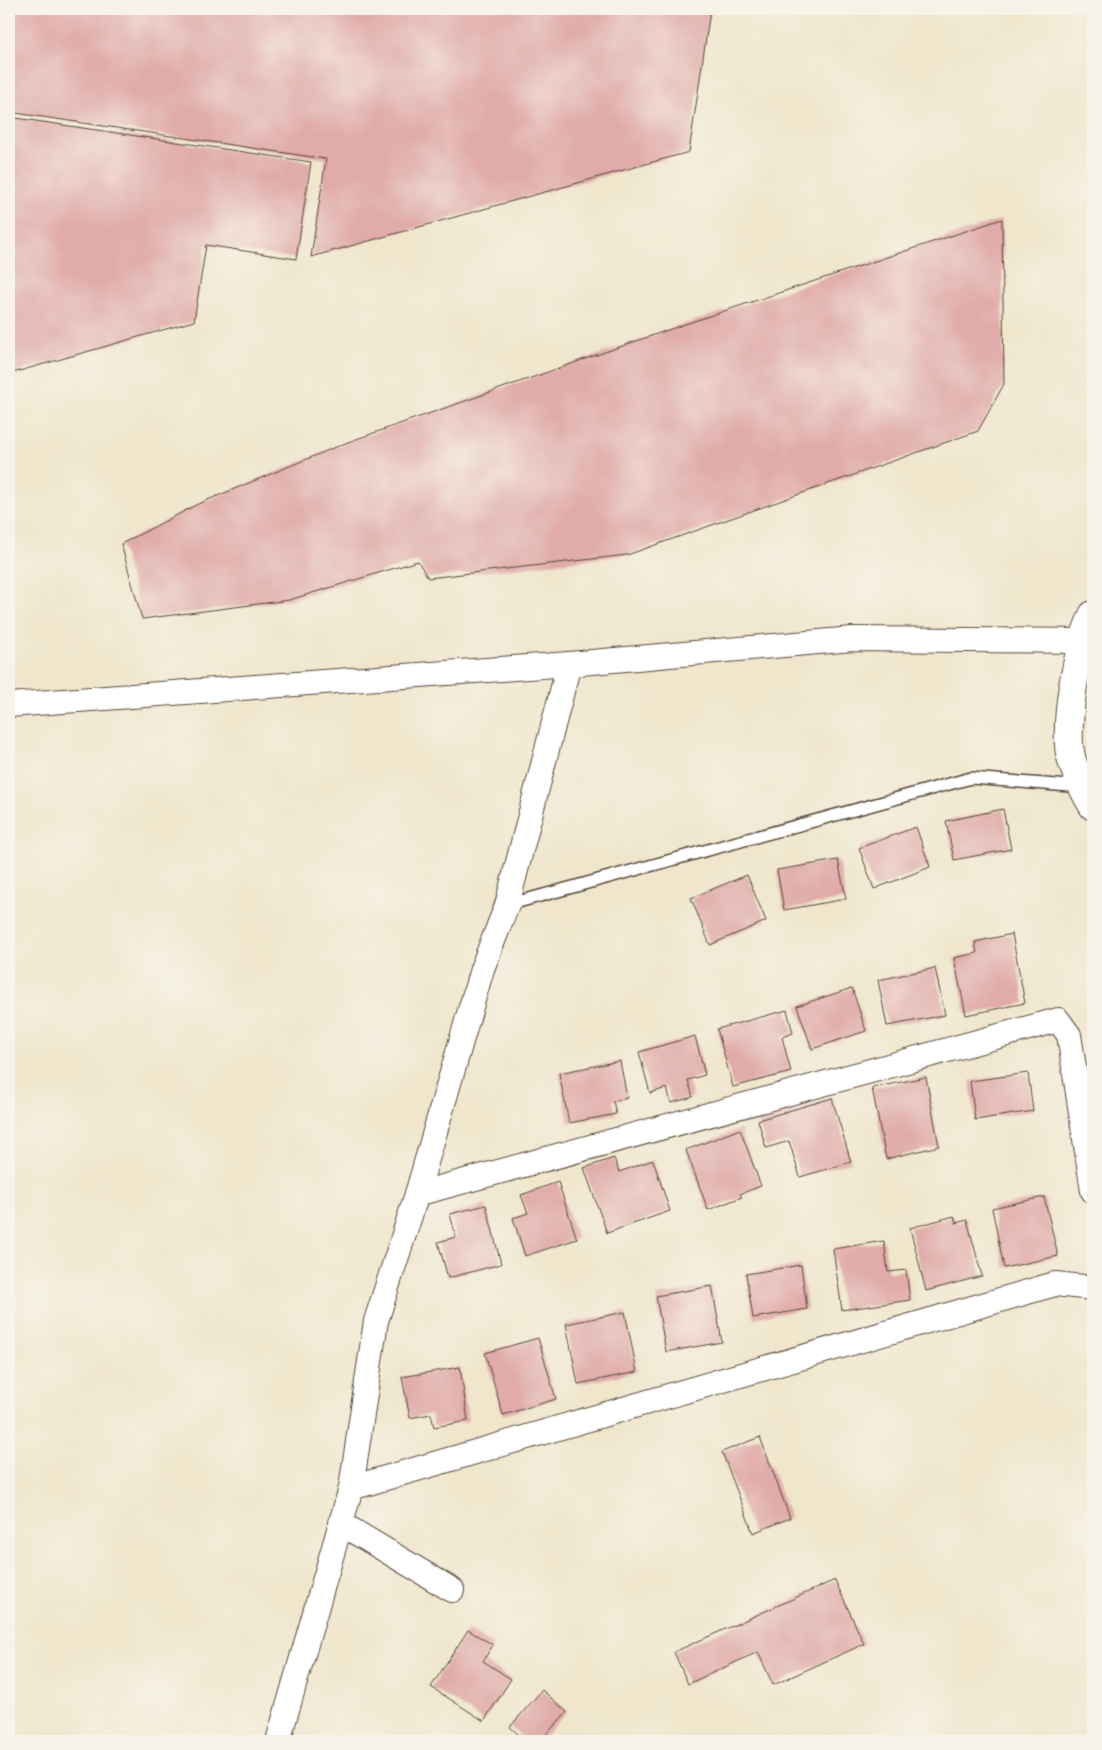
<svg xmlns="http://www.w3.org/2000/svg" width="1102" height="1750" font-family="'IM FELL Double Pica',serif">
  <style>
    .building { fill: #e0aba9 }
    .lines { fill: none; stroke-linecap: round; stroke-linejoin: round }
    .lane-casing { stroke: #564638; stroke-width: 14 }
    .street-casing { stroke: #564638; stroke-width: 26 }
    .secondary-casing { stroke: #564638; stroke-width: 30 }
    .lane { stroke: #fff; stroke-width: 11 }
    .street { stroke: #fff; stroke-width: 24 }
    .secondary { stroke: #fff; stroke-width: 28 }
  </style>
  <rect width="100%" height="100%" fill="#f7f3e8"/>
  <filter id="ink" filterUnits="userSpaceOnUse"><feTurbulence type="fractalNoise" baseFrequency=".02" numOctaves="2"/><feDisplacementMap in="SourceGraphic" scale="10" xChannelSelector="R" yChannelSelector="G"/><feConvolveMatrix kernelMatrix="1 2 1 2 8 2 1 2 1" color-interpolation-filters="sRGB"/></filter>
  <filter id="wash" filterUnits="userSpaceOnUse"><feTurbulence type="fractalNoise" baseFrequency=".0096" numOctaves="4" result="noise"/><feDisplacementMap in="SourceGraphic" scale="20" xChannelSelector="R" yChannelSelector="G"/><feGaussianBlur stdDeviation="1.12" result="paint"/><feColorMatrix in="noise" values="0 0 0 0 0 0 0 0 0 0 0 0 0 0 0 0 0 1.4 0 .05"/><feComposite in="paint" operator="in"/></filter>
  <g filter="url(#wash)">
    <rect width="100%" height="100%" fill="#efe6cc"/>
    <g id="blocks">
      <g class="building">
        <polygon points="9,9 696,9 710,11 689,152 311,257 326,159 9,112"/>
        <polygon points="9,117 311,162 296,259 206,245 194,321 9,374"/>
        <polygon points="1002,219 1004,384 978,431 627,555 428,578 418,561 289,600 142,619 121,544 198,504 348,442 685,324"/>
        <polygon points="1003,809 1011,849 954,860 946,821"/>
        <polygon points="916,827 930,867 874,889 859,848"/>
        <polygon points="838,860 846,899 784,910 777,870"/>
        <polygon points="747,875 766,921 710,945 691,898"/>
        <polygon points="1012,934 1025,1003 966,1015 954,958 977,953 975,942"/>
        <polygon points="935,968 945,1015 887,1026 878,980"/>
        <polygon points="852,988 866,1031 812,1049 797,1006"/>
        <polygon points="787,1010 793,1033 782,1037 791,1072 733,1087 717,1029"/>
        <polygon points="695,1036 705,1075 688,1080 693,1097 671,1103 667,1088 650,1093 639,1052"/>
        <polygon points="620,1061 627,1098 613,1101 616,1114 569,1123 559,1073"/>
        <polygon points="1028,1073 1033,1111 975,1120 970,1081"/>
        <polygon points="926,1077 939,1146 886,1159 872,1088"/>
        <polygon points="832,1098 851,1162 800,1177 789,1141 766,1148 758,1120"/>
        <polygon points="740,1129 761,1186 740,1194 742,1197 708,1210 686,1150"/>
        <polygon points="614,1158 619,1172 653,1160 670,1211 607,1233 584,1168"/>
        <polygon points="558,1182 577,1239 525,1256 513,1218 528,1213 521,1195"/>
        <polygon points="1044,1197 1058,1256 1004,1268 992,1208"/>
        <polygon points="486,1205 501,1264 448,1278 438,1242 456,1237 450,1214"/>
        <polygon points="954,1216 956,1223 967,1220 982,1276 926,1291 910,1228"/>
        <polygon points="884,1241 888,1272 906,1270 910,1300 842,1310 833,1249"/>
        <polygon points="801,1265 807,1309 753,1318 746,1274"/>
        <polygon points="712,1286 722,1342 666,1352 656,1296"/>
        <polygon points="625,1312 637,1372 578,1384 566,1324"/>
        <polygon points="538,1338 556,1399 503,1415 485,1353"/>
        <polygon points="460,1367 468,1421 434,1427 431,1414 410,1418 402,1377"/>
        <polygon points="760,1437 790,1518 753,1533 722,1452"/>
        <polygon points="835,1580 864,1644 773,1685 758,1652 688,1684 674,1652"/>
        <polygon points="468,1630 493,1645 483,1661 511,1679 484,1721 431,1687"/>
        <polygon points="542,1690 567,1712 540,1741 526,1741 510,1727"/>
      </g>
    </g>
  </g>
  <g filter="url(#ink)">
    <use href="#blocks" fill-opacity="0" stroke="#564638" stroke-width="1"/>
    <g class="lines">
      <defs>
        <polyline id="lane" points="507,905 971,778 1082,787"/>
        <g id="street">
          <polyline points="9,705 569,664 853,639 1082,641"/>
          <polyline points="417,1194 1058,1020 1069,1035 1093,1191"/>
          <polyline points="351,1488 376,1321 417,1194 482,969 507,905 569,664"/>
          <polyline points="340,1523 452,1590"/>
          <polyline points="278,1741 351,1488 1055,1284 1093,1288"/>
        </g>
        <path id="secondary" d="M1093,615c-16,36 -26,90 -24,131 2,20 14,43 24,60"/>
      </defs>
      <use href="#lane" class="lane-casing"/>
      <use href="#street" class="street-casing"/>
      <use href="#secondary" class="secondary-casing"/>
      <use href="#lane" class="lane"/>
      <use href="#street" class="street"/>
      <use href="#secondary" class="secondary"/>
    </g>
  </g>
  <rect width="1102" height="1750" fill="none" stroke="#f7f3e8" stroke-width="30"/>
</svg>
